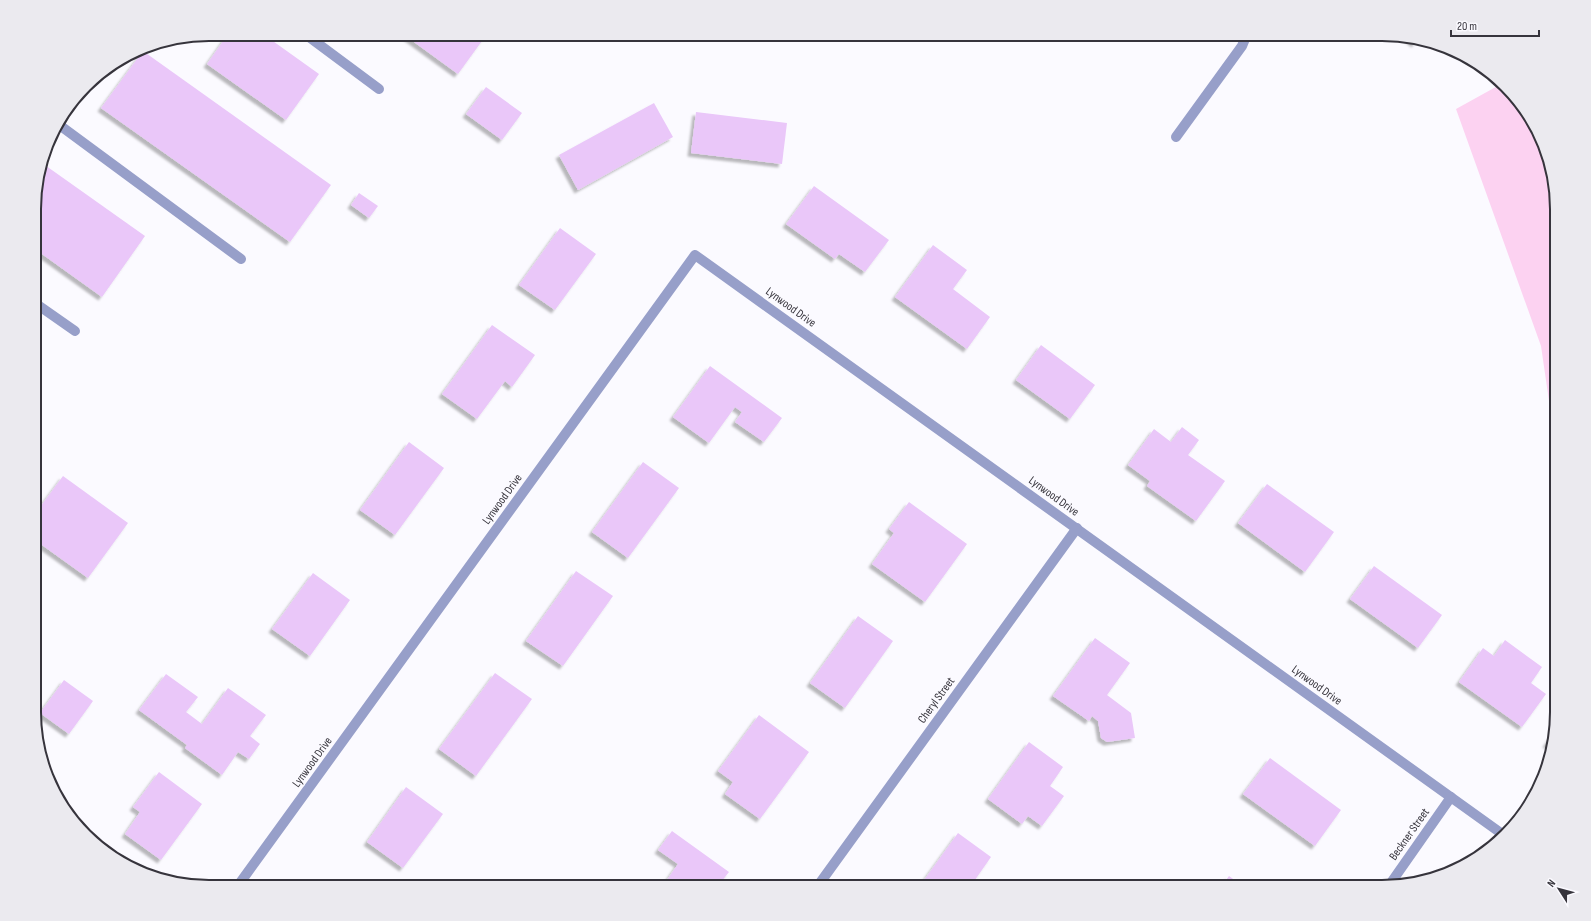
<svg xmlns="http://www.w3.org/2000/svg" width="1591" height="921" font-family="'Sofia Sans Condensed',sans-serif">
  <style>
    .green { fill: #fcd2f1 }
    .building { fill: #eac7f9; filter: url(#shadow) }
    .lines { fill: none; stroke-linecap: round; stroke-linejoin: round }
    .minor { stroke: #979fc9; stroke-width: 10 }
    .labels { text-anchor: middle; stroke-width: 3; stroke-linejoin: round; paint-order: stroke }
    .street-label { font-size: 12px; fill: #36343c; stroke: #fbfaff }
    .rim { fill: none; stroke: #36343c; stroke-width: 2 }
  </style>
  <defs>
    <filter id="shadow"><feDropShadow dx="-3.5" dy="3.5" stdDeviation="1" flood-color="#0004"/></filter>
  </defs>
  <rect width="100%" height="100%" fill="#fbfaff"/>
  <polygon class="green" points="1503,83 1533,121 1557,197 1557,456 1541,346 1456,109"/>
  <g class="building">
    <polygon points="228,34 263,34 319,74 286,120 207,64"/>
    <polygon points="403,34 487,34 458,74"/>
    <polygon points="1406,37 1408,37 1419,39 1415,44"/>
    <polygon points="143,51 331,185 290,242 101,108"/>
    <polygon points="486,87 522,113 502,140 466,114"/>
    <polygon points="654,103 673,137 578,190 559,155"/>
    <polygon points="696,112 787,123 782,164 691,153"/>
    <polygon points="42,163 145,236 102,297 35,249 35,186"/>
    <polygon points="814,186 889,240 865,272 839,254 835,259 786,224"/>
    <polygon points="359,193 378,206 369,218 351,205"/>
    <polygon points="560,228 596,254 555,310 519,285"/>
    <polygon points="933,245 967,270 953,289 990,317 967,349 895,297"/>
    <polygon points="492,325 535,355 512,387 505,381 477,419 442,394"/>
    <polygon points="1041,345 1095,385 1070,419 1016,380"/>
    <polygon points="710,366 782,418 764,442 735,422 742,412 735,407 709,443 673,417"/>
    <polygon points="1182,427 1199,440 1188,455 1225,481 1196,521 1147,486 1150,481 1128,465 1154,429 1171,442"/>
    <polygon points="409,442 444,468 395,535 360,510"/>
    <polygon points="643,462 679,488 628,558 592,532"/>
    <polygon points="63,476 128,523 88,578 35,540 35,514"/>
    <polygon points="1267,484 1334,532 1305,572 1238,523"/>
    <polygon points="909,502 967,544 925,602 872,564 894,533 889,529"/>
    <polygon points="1374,566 1442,615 1418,648 1350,599"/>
    <polygon points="576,571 613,596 563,666 526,641"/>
    <polygon points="313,573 350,600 310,656 272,629"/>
    <polygon points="858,616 893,641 845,708 810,683"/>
    <polygon points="1095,638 1130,663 1107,695 1131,713 1135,738 1107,742 1101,738 1098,721 1092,716 1089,721 1053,696"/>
    <polygon points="1505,640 1542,667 1531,683 1546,694 1522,727 1459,682 1483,648 1494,656"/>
    <polygon points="495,673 532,699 476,776 439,749"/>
    <polygon points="166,674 198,697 186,712 202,724 228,688 266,715 250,736 260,744 249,759 238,752 222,775 185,748 187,745 139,710"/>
    <polygon points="64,680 93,701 69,734 40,713"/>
    <polygon points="759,715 809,752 760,819 725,794 733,782 718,771"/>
    <polygon points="1553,734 1550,746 1546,744"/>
    <polygon points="1029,742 1063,767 1050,786 1064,796 1042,826 1028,816 1022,824 988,799"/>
    <polygon points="1270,758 1341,810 1315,846 1243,794"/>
    <polygon points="159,772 202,804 161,860 125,834 140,812 133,807"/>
    <polygon points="406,787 443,814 403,868 367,842"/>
    <polygon points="672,831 729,872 717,887 662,887 678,864 658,850"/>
    <polygon points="958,833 991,857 970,887 919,887"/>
    <polygon points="1229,876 1244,887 1221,887"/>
  </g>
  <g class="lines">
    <g class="minor">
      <polyline points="305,34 379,89"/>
      <polyline points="58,124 241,259"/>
      <polyline points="1176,137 1242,46 1247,34"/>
      <polyline points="35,303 75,331"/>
      <polyline points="237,887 695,255 1505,836"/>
      <polyline points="817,887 1077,528"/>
      <polyline points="1388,887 1451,797"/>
    </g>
  </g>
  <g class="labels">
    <g class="street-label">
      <text transform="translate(791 307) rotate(36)" y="4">Lynwood Drive</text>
      <text transform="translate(1054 496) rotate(36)" y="4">Lynwood Drive</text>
      <text transform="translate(502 499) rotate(-54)" y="4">Lynwood Drive</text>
      <text transform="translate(1317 685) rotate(36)" y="4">Lynwood Drive</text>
      <text transform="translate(936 700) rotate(-54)" y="4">Cheryl Street</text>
      <text transform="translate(312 762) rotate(-54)" y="4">Lynwood Drive</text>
      <text transform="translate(1409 834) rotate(-55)" y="4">Beckner Street</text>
    </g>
  </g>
  <path d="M0 0H1591V921H0ZM209 41H1382A168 168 0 0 1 1550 209V712A168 168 0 0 1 1382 880H209A168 168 0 0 1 41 712V209A168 168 0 0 1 209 41Z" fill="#ebeaef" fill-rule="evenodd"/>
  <path class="rim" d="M209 41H1382A168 168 0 0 1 1550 209V712A168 168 0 0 1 1382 880H209A168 168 0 0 1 41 712V209A168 168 0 0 1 209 41Z"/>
  <g transform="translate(1559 889) rotate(306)" stroke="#fbfaff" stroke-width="3" paint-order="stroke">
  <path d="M0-3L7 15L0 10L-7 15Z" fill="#36343c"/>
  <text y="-6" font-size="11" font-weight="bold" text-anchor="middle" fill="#36343c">N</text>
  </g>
  <path d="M1451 30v6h88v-6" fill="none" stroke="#36343c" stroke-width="2"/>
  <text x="1457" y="30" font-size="12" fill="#36343c" stroke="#fbfaff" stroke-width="3" paint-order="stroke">20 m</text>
</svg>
